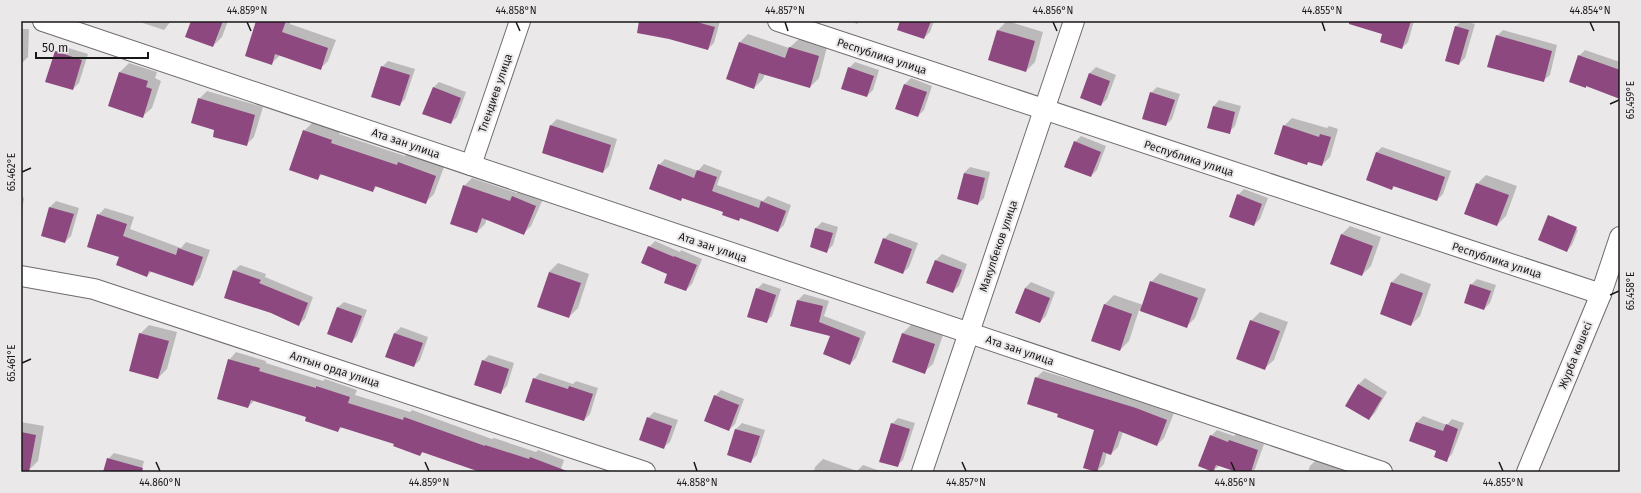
<svg xmlns="http://www.w3.org/2000/svg" width="1641" height="493" font-family="'Fira Sans',sans-serif">
  <style>
    .shadow { fill: #0003 }
    .building { fill: #8d487f }
    .lines { fill: none; stroke-linecap: round; stroke-linejoin: round }
    .minor-casing { stroke: #6e6b6d; stroke-width: 22 }
    .minor { stroke: #fff; stroke-width: 20 }
    .ticks { fill: none; stroke: #181718; stroke-width: 1.5 }
    .labels { text-anchor: middle; stroke-width: 4; stroke-linejoin: round; paint-order: stroke }
    .street-label { font-size: 11px; fill: #181718; stroke: #ebe8ea }
    .neatline { fill: none; stroke: #181718; stroke-width: 1.5 }
    .ticks-label { font-size: 10px; text-anchor: middle; fill: #181718 }
  </style>
  <rect width="100%" height="100%" fill="#ebe8ea"/>
  <g class="shadow">
    <polygon points="137,21 171,21 164,30"/>
    <polygon points="192,21 228,21 222,37 213,46"/>
    <polygon points="257,21 290,21 290,24 336,40 328,61 320,69 280,55 271,64"/>
    <polygon points="640,21 720,21 714,43 708,49"/>
    <polygon points="851,21 860,21 857,24"/>
    <polygon points="901,21 934,21 930,32 924,38"/>
    <polygon points="1007,21 1043,32 1035,62 1026,71 998,30"/>
    <polygon points="1354,21 1414,21 1408,42 1402,48 1383,33"/>
    <polygon points="1462,21 1475,24 1465,58 1459,64 1446,60 1456,26"/>
    <polygon points="21,29 29,29 28,57 22,63"/>
    <polygon points="1503,30 1557,45 1550,75 1544,80 1497,36"/>
    <polygon points="748,34 789,48 799,39 827,47 819,78 810,87 765,73 763,79 754,88 739,43"/>
    <polygon points="62,46 88,54 79,83 73,89 56,52"/>
    <polygon points="1585,50 1617,61 1620,60 1620,98 1587,85 1586,86 1579,56"/>
    <polygon points="388,61 415,69 405,99 399,105 382,67"/>
    <polygon points="855,62 879,70 873,90 867,96 849,68"/>
    <polygon points="129,63 157,72 155,78 161,81 152,108 143,116 109,105 120,72"/>
    <polygon points="1096,67 1116,75 1107,99 1101,105 1081,97 1090,73"/>
    <polygon points="911,78 932,86 924,110 918,116 905,84"/>
    <polygon points="439,82 466,92 457,117 451,123 433,88"/>
    <polygon points="1157,87 1180,94 1172,119 1166,125 1151,93"/>
    <polygon points="207,91 263,107 254,137 246,145 216,130 199,99"/>
    <polygon points="1219,100 1241,106 1235,126 1229,132 1208,127 1214,106"/>
    <polygon points="1292,118 1327,128 1329,126 1338,129 1330,157 1322,165 1309,161 1307,164 1284,126"/>
    <polygon points="557,119 617,139 609,166 603,172 551,125"/>
    <polygon points="313,122 340,131 339,134 405,156 407,154 444,167 434,194 425,203 377,186 373,191 322,174 317,179 304,131"/>
    <polygon points="1081,136 1106,146 1097,170 1091,176 1075,142"/>
    <polygon points="1382,147 1451,171 1443,194 1437,200 1395,186 1392,189 1376,153"/>
    <polygon points="665,159 698,171 704,164 722,171 717,185 763,201 768,196 791,205 784,225 778,231 742,217 739,220 724,212 683,197 681,200 659,165"/>
    <polygon points="970,167 990,172 984,198 978,204 958,199 964,173"/>
    <polygon points="1486,175 1517,186 1506,216 1497,225 1477,184"/>
    <polygon points="472,178 517,193 520,189 543,199 531,226 523,234 487,218 485,224 477,232 464,186"/>
    <polygon points="1244,189 1268,198 1260,219 1254,225 1238,195"/>
    <polygon points="21,197 24,198 21,216"/>
    <polygon points="56,201 79,208 71,236 65,242 50,207"/>
    <polygon points="105,208 134,217 130,229 181,248 186,242 210,250 200,278 193,285 152,271 147,276 120,256 98,215"/>
    <polygon points="1552,216 1578,230 1572,245 1567,251 1546,222"/>
    <polygon points="822,222 838,227 833,245 827,251 811,247 816,228"/>
    <polygon points="1350,226 1381,237 1371,266 1362,275 1341,235"/>
    <polygon points="890,233 918,243 909,267 903,273 884,239"/>
    <polygon points="655,241 680,252 681,250 702,259 692,284 686,290 668,274 649,247"/>
    <polygon points="942,254 967,264 959,286 953,292 936,260"/>
    <polygon points="558,263 589,274 578,308 569,317 549,272"/>
    <polygon points="240,265 266,274 265,277 313,297 305,319 299,324 234,271"/>
    <polygon points="1160,273 1206,289 1195,318 1186,327 1139,310 1129,341 1120,350 1093,340 1105,304 1114,295 1143,305 1151,282"/>
    <polygon points="1401,273 1431,284 1420,316 1411,325 1381,314 1392,282"/>
    <polygon points="1477,279 1496,285 1490,303 1484,309 1471,285"/>
    <polygon points="1031,282 1055,292 1046,316 1040,322 1025,288"/>
    <polygon points="763,283 781,289 772,316 766,322 757,289"/>
    <polygon points="804,294 829,301 824,316 866,332 856,358 850,364 831,336 798,300"/>
    <polygon points="344,302 367,310 357,336 352,342 338,307"/>
    <polygon points="1260,312 1288,322 1274,360 1265,368 1251,321"/>
    <polygon points="912,324 943,335 933,364 924,372 893,361 903,333"/>
    <polygon points="149,325 177,332 167,369 158,378 140,334"/>
    <polygon points="401,327 428,337 420,360 414,366 387,356 395,333"/>
    <polygon points="236,352 266,361 266,363 323,381 325,379 357,390 355,395 410,412 412,410 492,439 494,438 536,452 538,450 564,460 560,472 484,472 424,451 420,455 395,443 342,427 338,431 307,417 255,400 248,407 229,360"/>
    <polygon points="489,355 514,363 507,386 501,392 483,361"/>
    <polygon points="1043,371 1144,401 1174,413 1164,438 1157,445 1123,432 1118,447 1111,454 1107,452 1104,464 1097,471 1096,429 1059,413 1036,378"/>
    <polygon points="540,373 573,384 576,381 598,388 590,414 584,420 534,379"/>
    <polygon points="1365,378 1387,392 1375,413 1369,419 1347,405 1359,384"/>
    <polygon points="721,390 744,399 735,424 729,430 715,396"/>
    <polygon points="654,412 678,420 670,442 664,447 648,418"/>
    <polygon points="1423,416 1447,425 1452,419 1464,423 1452,454 1446,460 1437,450 1411,441 1417,422"/>
    <polygon points="898,418 915,423 903,460 897,466 892,424"/>
    <polygon points="21,422 44,426 38,461 29,470 21,468"/>
    <polygon points="742,423 765,430 757,455 751,461 728,454 736,429"/>
    <polygon points="1217,430 1234,436 1236,434 1264,444 1255,469 1252,472 1240,472 1220,465 1213,471 1211,436"/>
    <polygon points="114,453 144,461 141,472 104,472 108,459"/>
    <polygon points="823,459 857,471 863,465 883,472 814,472 815,467"/>
    <polygon points="1316,460 1340,469 1339,472 1308,472 1310,466"/>
  </g>
  <g class="building">
    <polygon points="191,21 223,21 213,47 185,37"/>
    <polygon points="256,21 286,21 282,32 328,48 321,70 275,54 272,65 245,56"/>
    <polygon points="639,21 693,21 715,27 708,50 669,39 637,33"/>
    <polygon points="900,21 931,21 924,39 897,30"/>
    <polygon points="1349,21 1411,21 1402,49 1380,42 1382,34 1349,24"/>
    <polygon points="1455,26 1469,30 1459,65 1445,61"/>
    <polygon points="997,30 1035,41 1026,72 988,60"/>
    <polygon points="1496,35 1552,51 1544,82 1487,67"/>
    <polygon points="739,42 785,58 789,47 819,56 810,88 759,73 754,89 726,79"/>
    <polygon points="55,51 82,60 73,90 45,82"/>
    <polygon points="1578,55 1620,70 1620,99 1586,86 1586,88 1569,82"/>
    <polygon points="381,66 410,75 400,106 371,97"/>
    <polygon points="848,67 874,76 867,97 841,89"/>
    <polygon points="119,72 148,81 146,87 152,89 143,118 108,106"/>
    <polygon points="1089,73 1110,81 1101,106 1080,98"/>
    <polygon points="904,84 927,92 918,117 895,109"/>
    <polygon points="433,87 461,98 451,124 422,114"/>
    <polygon points="1150,92 1175,100 1166,126 1142,119"/>
    <polygon points="198,98 255,115 247,146 213,137 214,130 191,123"/>
    <polygon points="1213,106 1235,112 1230,134 1207,128"/>
    <polygon points="550,125 611,145 603,173 542,153"/>
    <polygon points="1283,125 1319,137 1320,134 1331,137 1322,166 1308,162 1307,165 1274,154"/>
    <polygon points="303,130 332,140 331,143 397,165 398,162 436,176 426,204 375,186 373,192 320,174 318,180 289,170"/>
    <polygon points="1074,141 1101,152 1091,177 1064,167"/>
    <polygon points="1376,152 1445,177 1437,201 1393,186 1392,190 1366,180"/>
    <polygon points="658,164 694,178 697,170 717,177 712,191 759,208 761,201 786,211 778,232 740,218 739,221 722,215 723,212 682,198 681,201 649,189"/>
    <polygon points="964,173 985,178 978,205 957,199"/>
    <polygon points="1476,183 1509,195 1497,226 1464,214"/>
    <polygon points="463,185 510,201 512,196 536,206 524,235 482,218 477,233 450,224"/>
    <polygon points="1237,194 1262,204 1254,226 1229,217"/>
    <polygon points="49,207 74,214 65,243 41,236"/>
    <polygon points="97,214 127,224 123,236 176,255 178,248 203,257 193,286 149,271 147,277 116,265 119,257 87,247"/>
    <polygon points="1548,215 1577,227 1567,252 1538,240"/>
    <polygon points="815,228 833,233 827,253 810,247"/>
    <polygon points="1341,234 1373,246 1362,276 1330,264"/>
    <polygon points="883,238 912,249 903,274 874,263"/>
    <polygon points="648,246 674,257 674,256 697,265 686,291 664,283 667,274 641,263"/>
    <polygon points="935,260 962,270 953,293 926,283"/>
    <polygon points="233,270 261,280 259,283 308,303 299,326 271,313 224,298"/>
    <polygon points="549,272 581,283 569,318 537,307"/>
    <polygon points="1150,281 1198,298 1187,328 1140,311"/>
    <polygon points="1391,282 1423,293 1411,326 1380,314"/>
    <polygon points="1470,284 1491,291 1484,310 1464,303"/>
    <polygon points="756,288 776,295 767,323 747,317"/>
    <polygon points="1025,288 1050,298 1040,323 1015,313"/>
    <polygon points="797,300 823,306 819,322 860,338 850,365 823,354 830,336 790,326"/>
    <polygon points="1104,304 1132,314 1120,351 1091,341"/>
    <polygon points="337,307 362,316 352,343 327,334"/>
    <polygon points="1250,320 1280,331 1265,370 1236,359"/>
    <polygon points="139,333 169,341 158,379 129,371"/>
    <polygon points="394,333 423,343 414,367 385,357"/>
    <polygon points="902,333 935,344 925,374 892,362"/>
    <polygon points="228,359 260,368 259,371 316,388 316,386 350,397 348,403 403,420 404,417 485,446 485,445 529,459 530,457 567,471 567,472 480,472 422,452 420,456 393,446 394,444 340,427 338,432 305,421 306,417 251,400 248,408 217,399"/>
    <polygon points="482,360 509,369 501,394 474,385"/>
    <polygon points="1035,377 1136,408 1167,420 1157,446 1119,431 1111,455 1103,452 1097,472 1083,468 1094,430 1057,417 1058,414 1027,404"/>
    <polygon points="533,378 568,389 569,386 593,394 584,421 525,402"/>
    <polygon points="1358,384 1382,398 1369,420 1345,406"/>
    <polygon points="714,395 739,405 729,431 704,421"/>
    <polygon points="647,417 672,426 664,449 639,440"/>
    <polygon points="1416,422 1443,431 1446,424 1458,429 1447,462 1434,457 1436,451 1409,441"/>
    <polygon points="891,423 910,429 898,467 879,462"/>
    <polygon points="735,429 760,436 751,463 727,455"/>
    <polygon points="21,432 36,435 29,472 21,472"/>
    <polygon points="1210,435 1228,442 1229,440 1258,450 1251,472 1237,472 1216,465 1213,472 1198,466"/>
    <polygon points="107,458 143,468 142,472 103,472"/>
  </g>
  <g class="lines">
    <defs>
      <g id="minor">
        <polyline points="43,21 1382,472"/>
        <polyline points="778,21 1601,294"/>
        <polyline points="471,165 520,21"/>
        <polyline points="21,276 94,289 645,472"/>
        <polyline points="922,472 1074,21"/>
        <polyline points="1527,472 1601,294 1620,237"/>
      </g>
    </defs>
    <use href="#minor" class="minor-casing"/>
    <use href="#minor" class="minor"/>
  </g>
  <path class="ticks" d="M247,22l4,9M516,22l4,9M785,22l3,9M1053,22l4,9M1322,22l3,9M1590,22l4,9M1610,104l9,-4M22,172l9,-4M1610,295l9,-4M22,363l9,-4M156,462l4,9M425,462l4,9M694,462l3,9M962,462l4,9M1231,462l4,9M1499,462l4,9"/>
  <g class="labels">
    <g class="street-label">
      <text transform="translate(882 56) rotate(18)" y="4">Республика улица</text>
      <text transform="translate(495 93) rotate(-71)" y="4">Тлендиев улица</text>
      <text transform="translate(406 143) rotate(19)" y="4">Ата зан улица</text>
      <text transform="translate(1189 158) rotate(18)" y="4">Республика улица</text>
      <text transform="translate(998 246) rotate(-71)" y="4">Макулбеков улица</text>
      <text transform="translate(713 247) rotate(19)" y="4">Ата зан улица</text>
      <text transform="translate(1497 260) rotate(18)" y="4">Республика улица</text>
      <text transform="translate(1020 350) rotate(19)" y="4">Ата зан улица</text>
      <text transform="translate(1575 355) rotate(-68)" y="4">Журба көшесі</text>
      <text transform="translate(335 369) rotate(18)" y="4">Алтын орда улица</text>
    </g>
  </g>
  <rect width="1641" height="493" fill="none" stroke="#ebe8ea" stroke-width="44"/>
  <path d="M36 52v6h112v-6" fill="none" stroke="#181718" stroke-width="2"/>
  <text x="42" y="52" font-size="12" fill="#181718" stroke="#ebe8ea" stroke-width="3" paint-order="stroke">50 m</text>
  <rect x="22" y="22" width="1597" height="449" class="neatline"/>
  <g class="ticks-label">
    <text x="247" y="14">44.859°N</text>
    <text x="516" y="14">44.858°N</text>
    <text x="785" y="14">44.857°N</text>
    <text x="1053" y="14">44.856°N</text>
    <text x="1322" y="14">44.855°N</text>
    <text x="1590" y="14">44.854°N</text>
    <text transform="translate(1630 100) rotate(-90)" y="4">65.459°E</text>
    <text transform="translate(11 172) rotate(-90)" y="4">65.462°E</text>
    <text transform="translate(1630 291) rotate(-90)" y="4">65.458°E</text>
    <text transform="translate(11 363) rotate(-90)" y="4">65.461°E</text>
    <text x="160" y="486">44.860°N</text>
    <text x="429" y="486">44.859°N</text>
    <text x="697" y="486">44.858°N</text>
    <text x="966" y="486">44.857°N</text>
    <text x="1235" y="486">44.856°N</text>
    <text x="1503" y="486">44.855°N</text>
  </g>
</svg>
